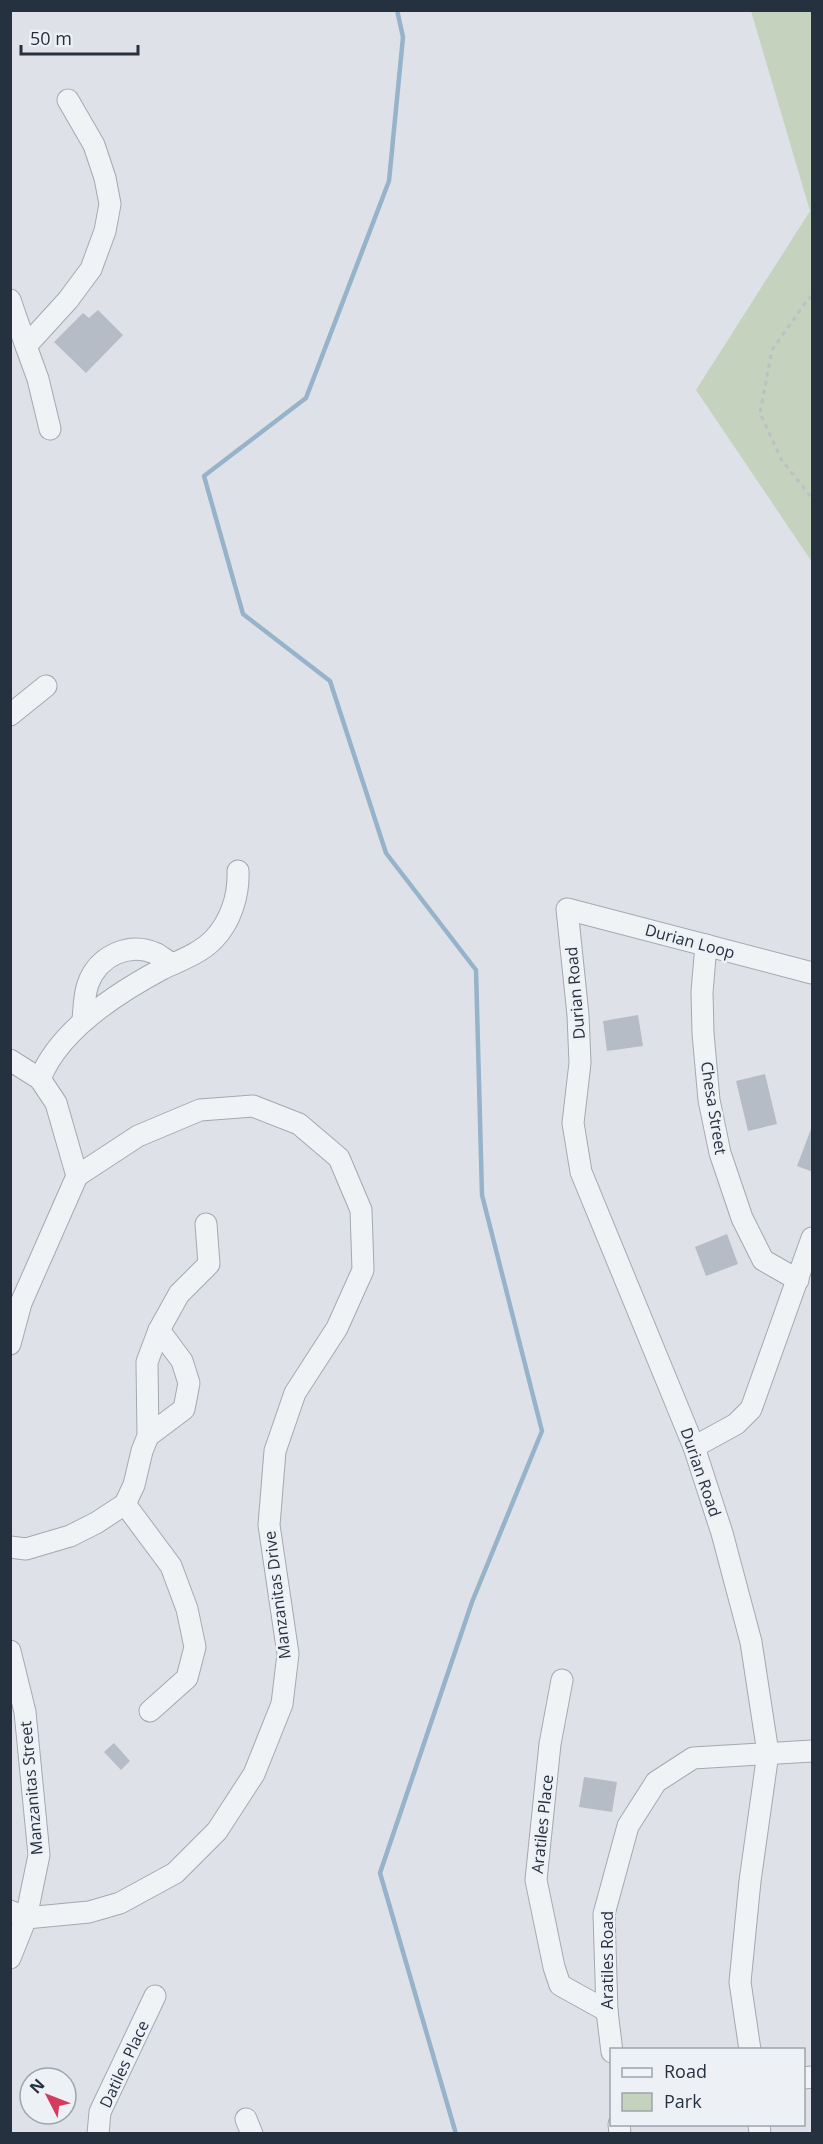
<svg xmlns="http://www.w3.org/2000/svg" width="823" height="2144" font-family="'Open Sans',sans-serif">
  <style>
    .green { fill: #c5d2be }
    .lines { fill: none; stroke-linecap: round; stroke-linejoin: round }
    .stream { stroke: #96b3ca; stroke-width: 4.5 }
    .building { fill: #b5bcc5 }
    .minor-casing { stroke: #a3a9b2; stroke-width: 23 }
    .path { stroke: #bbc1c6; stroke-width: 3; stroke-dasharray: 4.5 4.5; stroke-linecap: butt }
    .minor { stroke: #f0f3f6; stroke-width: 21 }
    .labels { text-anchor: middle; stroke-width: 5; stroke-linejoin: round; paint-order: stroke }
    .street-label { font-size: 16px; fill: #26313f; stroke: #edf1f6 }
  </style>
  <rect width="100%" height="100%" fill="#dee2e8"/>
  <polygon class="green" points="751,11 812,11 812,562 696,390 810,211"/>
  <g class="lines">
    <polyline class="stream" points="397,10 403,37 389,181 306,398 204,476 243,614 330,681 386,853 476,970 482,1195 542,1431 472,1602 380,1873 456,2134"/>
  </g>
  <g class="building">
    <polygon points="98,310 123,335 86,373 54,342 83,313 89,318"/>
    <polygon points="638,1015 643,1046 607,1051 603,1021"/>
    <polygon points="765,1074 777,1124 748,1131 736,1081"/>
    <polygon points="811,1129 813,1129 813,1172 797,1166"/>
    <polygon points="727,1234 738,1264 706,1276 695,1247"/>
    <polygon points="114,1743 130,1761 121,1770 104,1752"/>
    <polygon points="584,1777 617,1782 612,1812 579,1807"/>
  </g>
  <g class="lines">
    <defs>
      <g id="minor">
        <polyline points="10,300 26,346 68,300 91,269 105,231 110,204 105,178 94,145 68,100"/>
        <polyline points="26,346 38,379 50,429"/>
        <polyline points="10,715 46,686"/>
        <polyline points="706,945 702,992 703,1033 709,1100 720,1153 742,1218 763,1260 798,1280"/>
        <path d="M83,1020c1,-11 1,-25 5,-36 10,-28 41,-43 69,-30 5,3 10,7 15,10"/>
        <polyline points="10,1060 40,1079 56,1103 77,1176 21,1303 10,1344"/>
        <path d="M40,1079c19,-49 77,-86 122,-110 17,-8 39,-16 52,-30 17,-18 25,-44 24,-68"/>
        <polyline points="148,1436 184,1409 189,1383 182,1361 159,1330"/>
        <polyline points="694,1447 736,1424 751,1409 812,1238"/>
        <polyline points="125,1504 171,1566 187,1609 195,1647 187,1678 150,1711"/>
        <polyline points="10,1547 26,1549 70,1536 96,1523 125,1504 134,1485 142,1451 148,1436 147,1362 159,1330 179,1294 209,1264 206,1224"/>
        <polyline points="10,1651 25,1712 39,1855 26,1918 10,1958"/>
        <polyline points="562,1680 550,1744 536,1880 554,1967 560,1985 607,2011"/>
        <polyline points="10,1911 26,1918 89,1912 120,1903 175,1873 217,1831 254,1774 282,1704 288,1654 269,1525 275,1451 295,1393 337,1328 363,1270 361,1210 339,1158 299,1124 253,1106 200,1110 138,1136 77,1176"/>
        <polyline points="750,2050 740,1982 750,1881 768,1753 751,1642 722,1533 694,1447 581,1172 573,1123 580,1063 578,1015 567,909 812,973"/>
        <polyline points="612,2052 607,2011 604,1914 628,1826 656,1782 693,1758 812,1751"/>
        <polyline points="804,2078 812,2077"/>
        <polyline points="246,2119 252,2134"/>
        <polyline points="619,2124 620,2134"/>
        <polyline points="759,2124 760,2134"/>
        <polyline points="98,2134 100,2112 155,1996"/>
      </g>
    </defs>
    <use href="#minor" class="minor-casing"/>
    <polyline class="path" points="812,296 808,299 772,350 760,413 781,459 812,498"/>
    <use href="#minor" class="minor"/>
  </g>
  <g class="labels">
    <g class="street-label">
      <text transform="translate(690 941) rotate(15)" y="6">Durian Loop</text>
      <text transform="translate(575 993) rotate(-95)" y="6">Durian Road</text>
      <text transform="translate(714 1108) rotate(81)" y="6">Chesa Street</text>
      <text transform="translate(701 1472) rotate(71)" y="6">Durian Road</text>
      <text transform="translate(277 1595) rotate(-97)" y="6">Manzanitas Drive</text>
      <text transform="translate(31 1788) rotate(-95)" y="6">Manzanitas Street</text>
      <text transform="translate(542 1824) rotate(-84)" y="6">Aratiles Place</text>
      <text transform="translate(607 1960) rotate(-90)" y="6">Aratiles Road</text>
      <text transform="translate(124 2064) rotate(-65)" y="6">Datiles Place</text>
    </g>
  </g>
  <rect width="823" height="2144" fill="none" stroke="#26313f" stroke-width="24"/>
  <rect x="610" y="2048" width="195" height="78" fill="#edf1f6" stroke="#9da4ad" stroke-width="1.5"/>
  <rect x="622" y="2068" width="30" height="9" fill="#f0f3f6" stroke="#9da4ad" stroke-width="1.5"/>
  <text x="664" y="2078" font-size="18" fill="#26313f">Road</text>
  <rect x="622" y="2093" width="30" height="18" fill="#c5d2be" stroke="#9da4ad" stroke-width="1.5"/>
  <text x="664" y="2108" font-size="18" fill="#26313f">Park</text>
  <g transform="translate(48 2096) rotate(312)"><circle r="28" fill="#edf1f6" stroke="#9da4ad" stroke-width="1.5"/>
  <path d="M0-4.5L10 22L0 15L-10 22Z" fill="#d43b5d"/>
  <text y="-9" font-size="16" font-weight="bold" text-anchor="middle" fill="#26313f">N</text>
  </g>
  <path d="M21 45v9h117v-9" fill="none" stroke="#26313f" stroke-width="3"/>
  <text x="30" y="45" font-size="18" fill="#26313f" stroke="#edf1f6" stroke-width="4.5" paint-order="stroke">50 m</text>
</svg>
